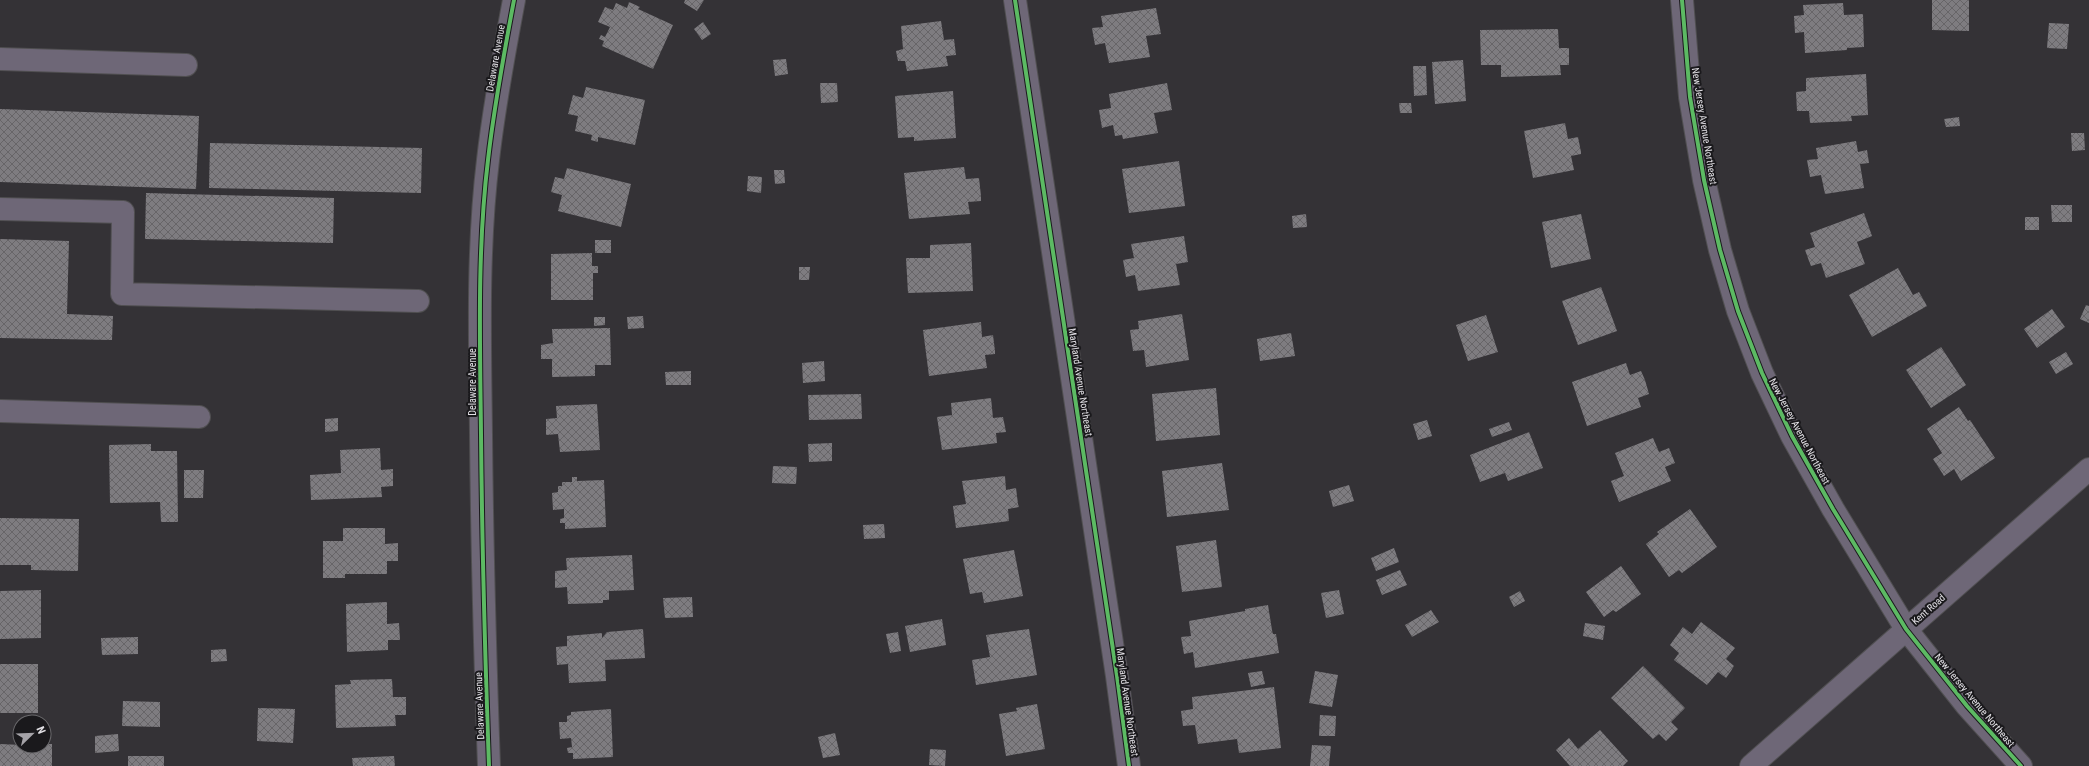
<svg xmlns="http://www.w3.org/2000/svg" width="2089" height="766" font-family="'Roboto Condensed',sans-serif">
  <style>
    .building { fill: url(#building-cross-hatch) }
    .lines { fill: none; stroke-linecap: round; stroke-linejoin: round }
    .minor-casing { stroke: #504f51; stroke-width: 24 }
    .minor { stroke: #6e6777; stroke-width: 22 }
    .cycleway-casing { stroke: #1a191c; stroke-width: 6 }
    .cycleway { stroke: #5cba63; stroke-width: 4 }
    .labels { text-anchor: middle; stroke-width: 4; stroke-linejoin: round; paint-order: stroke }
    .street-label { font-size: 10px; fill: #e2e0e5; stroke: #1a191c }
  </style>
  <defs>
    <pattern id="building-cross-hatch" width="8" height="8" patternUnits="userSpaceOnUse"><rect width="8" height="8" fill="#7e7c80"/><path d="M0 0l8 8M0 8l8-8" fill="none" stroke="#676568"/></pattern>
  </defs>
  <rect width="100%" height="100%" fill="#343236"/>
  <g class="building">
    <polygon points="685,0 704,0 697,11 684,3"/>
    <polygon points="1932,0 1969,0 1969,31 1932,30"/>
    <polygon points="629,2 640,7 638,9 673,25 653,69 602,46 604,41 599,39 601,35 605,37 610,27 598,22 605,7 613,10 616,3 627,8"/>
    <polygon points="1843,3 1844,15 1863,14 1864,47 1847,48 1847,50 1805,53 1804,32 1795,33 1794,16 1804,15 1803,5"/>
    <polygon points="1156,8 1161,34 1146,36 1150,57 1109,63 1105,43 1095,45 1093,34 1092,28 1103,27 1101,16"/>
    <polygon points="941,21 944,40 954,39 956,55 946,56 948,66 907,71 905,61 898,61 896,51 903,49 901,26"/>
    <polygon points="703,22 711,34 702,40 694,29"/>
    <polygon points="2049,23 2069,24 2067,49 2047,48"/>
    <polygon points="1558,29 1559,48 1569,48 1569,65 1560,65 1561,75 1501,77 1501,65 1481,65 1480,30"/>
    <polygon points="786,59 788,74 775,76 773,60"/>
    <polygon points="1463,60 1466,101 1435,104 1432,62"/>
    <polygon points="1413,66 1426,66 1427,95 1414,96"/>
    <polygon points="1866,74 1868,115 1851,116 1852,121 1810,123 1809,111 1797,111 1796,92 1806,91 1806,78"/>
    <polygon points="820,83 837,83 838,102 821,103"/>
    <polygon points="1167,83 1172,110 1154,113 1158,133 1123,139 1122,135 1115,136 1113,125 1102,128 1099,110 1111,108 1109,94"/>
    <polygon points="586,87 645,100 635,145 598,137 598,142 591,140 592,135 575,131 578,116 568,114 573,95 583,98"/>
    <polygon points="953,91 956,138 914,141 914,137 898,138 895,96"/>
    <polygon points="1399,103 1411,103 1412,113 1400,113"/>
    <polygon points="0,109 199,116 196,189 0,182"/>
    <polygon points="1959,117 1960,126 1946,127 1944,119"/>
    <polygon points="1565,123 1568,139 1578,137 1581,152 1581,154 1571,156 1574,170 1533,178 1524,131"/>
    <polygon points="2071,133 2084,133 2085,150 2072,151"/>
    <polygon points="1856,141 1858,152 1867,150 1869,163 1860,164 1864,188 1825,194 1821,175 1810,177 1807,160 1818,159 1816,148"/>
    <polygon points="210,143 422,148 421,193 209,188"/>
    <polygon points="1179,161 1185,206 1129,213 1122,169"/>
    <polygon points="964,167 966,179 979,178 981,196 981,201 968,202 970,214 909,219 904,173"/>
    <polygon points="567,168 631,184 621,227 558,211 562,195 551,192 555,177 564,179"/>
    <polygon points="774,170 784,170 785,183 775,184"/>
    <polygon points="748,176 762,177 761,193 747,191"/>
    <polygon points="146,193 334,198 333,243 145,239"/>
    <polygon points="2051,205 2072,205 2072,222 2052,222"/>
    <polygon points="1864,213 1872,236 1857,242 1865,264 1826,278 1821,263 1811,266 1809,261 1805,250 1815,247 1810,233"/>
    <polygon points="1306,214 1307,227 1293,228 1292,216"/>
    <polygon points="1581,214 1591,259 1551,268 1542,222"/>
    <rect x="2025" y="217" width="14" height="13"/>
    <polygon points="1184,236 1188,262 1176,264 1180,285 1138,291 1135,275 1126,277 1123,260 1134,258 1131,244"/>
    <polygon points="0,239 69,241 67,314 113,316 112,340 0,338"/>
    <rect x="595" y="240" width="16" height="13"/>
    <polygon points="971,243 973,291 908,293 906,258 930,258 930,245"/>
    <polygon points="592,253 592,266 598,266 598,273 593,273 593,300 551,300 551,254"/>
    <polygon points="799,267 810,267 809,280 799,280"/>
    <polygon points="1898,268 1913,295 1919,292 1927,306 1872,337 1849,295"/>
    <polygon points="1601,287 1617,331 1578,345 1562,301"/>
    <polygon points="2086,305 2089,306 2089,323 2080,319"/>
    <polygon points="2052,309 2065,327 2037,348 2024,329"/>
    <polygon points="1182,314 1189,360 1146,367 1144,350 1133,351 1130,330 1139,329 1138,321"/>
    <polygon points="1486,315 1498,352 1468,361 1456,325"/>
    <polygon points="643,316 644,328 628,329 627,317"/>
    <polygon points="594,317 605,317 605,325 594,326"/>
    <polygon points="981,322 982,337 993,335 995,351 995,354 985,355 987,368 929,376 923,330"/>
    <polygon points="610,328 611,365 595,365 595,376 552,377 552,359 541,359 541,345 553,343 552,329"/>
    <polygon points="1291,333 1295,356 1260,361 1257,339"/>
    <polygon points="1941,347 1966,385 1931,408 1906,370"/>
    <polygon points="2066,352 2073,364 2056,374 2049,362"/>
    <polygon points="824,361 825,381 803,383 802,363"/>
    <polygon points="1626,363 1630,375 1641,371 1645,380 1649,394 1638,398 1641,407 1587,426 1572,382"/>
    <polygon points="691,371 691,385 666,385 665,372"/>
    <polygon points="1216,388 1220,435 1156,441 1152,394"/>
    <polygon points="861,394 862,419 809,420 808,395"/>
    <polygon points="991,398 993,418 1003,417 1006,432 996,433 997,443 942,450 937,417 952,415 951,403"/>
    <polygon points="597,404 600,450 560,452 558,434 546,435 546,419 557,418 556,406"/>
    <polygon points="1959,407 1968,421 1970,420 1995,458 1961,481 1954,469 1944,476 1937,465 1933,459 1942,453 1927,429"/>
    <polygon points="338,418 338,431 325,432 325,419"/>
    <polygon points="1427,420 1432,436 1418,440 1413,424"/>
    <polygon points="1509,422 1512,430 1492,437 1489,429"/>
    <polygon points="1529,432 1543,468 1508,481 1505,473 1480,482 1470,455"/>
    <polygon points="1653,438 1659,452 1669,448 1675,463 1665,467 1671,481 1619,502 1611,481 1624,476 1615,453"/>
    <polygon points="832,443 832,461 809,462 808,444"/>
    <polygon points="151,444 151,451 177,451 178,522 161,522 160,502 110,503 109,445"/>
    <polygon points="380,448 381,470 393,469 393,486 381,487 382,497 311,500 310,475 341,473 340,450"/>
    <polygon points="1222,463 1229,510 1167,517 1162,471"/>
    <polygon points="773,466 797,467 796,484 772,483"/>
    <polygon points="184,470 204,470 203,498 184,498"/>
    <polygon points="1005,476 1006,490 1016,488 1018,504 1019,507 1008,509 1009,521 956,528 953,506 966,504 962,481"/>
    <polygon points="572,477 577,477 577,481 604,480 606,527 565,529 565,523 560,523 560,519 564,518 564,509 553,510 552,493 558,492 558,486 562,486 562,482 572,482"/>
    <polygon points="1349,485 1354,501 1333,507 1329,491"/>
    <polygon points="1690,509 1717,547 1682,573 1679,570 1669,577 1646,544 1659,534 1657,532"/>
    <polygon points="0,518 79,519 78,571 31,570 31,565 0,565"/>
    <polygon points="884,524 885,538 864,539 863,525"/>
    <polygon points="343,528 385,528 385,544 398,543 398,561 387,561 387,574 345,574 345,578 323,578 323,541 343,541"/>
    <polygon points="1216,540 1222,587 1182,592 1176,546"/>
    <polygon points="1394,548 1399,562 1376,571 1371,558"/>
    <polygon points="1014,550 1023,596 984,603 982,592 970,594 963,559"/>
    <polygon points="632,555 634,590 609,591 609,600 603,600 603,603 568,604 567,587 555,588 555,571 567,570 566,558"/>
    <polygon points="1621,566 1641,594 1616,612 1613,610 1604,617 1586,592"/>
    <polygon points="1400,570 1407,585 1382,595 1376,580"/>
    <polygon points="41,590 41,638 0,639 0,591"/>
    <polygon points="1339,590 1344,614 1326,618 1321,593"/>
    <polygon points="1520,591 1525,601 1514,607 1509,597"/>
    <polygon points="692,597 693,617 665,618 663,598"/>
    <polygon points="387,602 387,624 399,623 400,640 388,640 388,650 347,652 346,604"/>
    <polygon points="1268,605 1272,630 1273,634 1276,634 1279,653 1195,668 1193,652 1184,654 1181,637 1191,636 1189,621 1245,611 1245,609"/>
    <polygon points="1431,610 1439,622 1412,637 1405,625"/>
    <polygon points="942,619 946,645 910,652 905,626"/>
    <polygon points="1701,622 1735,648 1726,659 1734,666 1731,671 1726,678 1718,672 1707,685 1674,660 1679,653 1670,645 1683,627 1692,634"/>
    <polygon points="1585,623 1605,626 1603,640 1583,636"/>
    <polygon points="643,629 645,658 605,660 606,681 569,683 568,664 557,665 556,647 567,646 567,636 602,633 602,638 607,632"/>
    <polygon points="1029,629 1037,675 976,685 972,660 990,657 986,635"/>
    <polygon points="898,632 901,651 890,653 886,634"/>
    <polygon points="138,637 138,654 102,655 101,638"/>
    <polygon points="226,649 227,661 211,662 211,650"/>
    <rect x="0" y="664" width="38" height="49"/>
    <polygon points="1643,666 1685,708 1671,722 1678,729 1666,741 1659,734 1653,739 1611,698"/>
    <polygon points="1262,671 1265,684 1251,687 1248,673"/>
    <polygon points="1315,671 1338,675 1332,707 1309,703"/>
    <polygon points="392,679 393,697 406,697 406,715 395,715 396,726 336,728 335,685 351,684 350,680"/>
    <polygon points="1274,687 1281,748 1239,753 1237,739 1198,744 1195,725 1183,726 1181,711 1193,709 1192,697"/>
    <polygon points="123,701 160,702 160,727 122,726"/>
    <polygon points="1037,704 1045,749 1006,756 999,714 1017,711 1016,708"/>
    <polygon points="258,708 295,709 293,743 257,741"/>
    <polygon points="611,709 613,757 573,759 573,753 568,753 567,748 572,747 571,738 560,739 559,722 567,722 567,716 571,715 571,712"/>
    <polygon points="1320,715 1336,716 1335,736 1319,736"/>
    <polygon points="1600,730 1628,761 1623,766 1570,766 1556,750 1569,738 1578,749"/>
    <polygon points="835,733 840,755 823,758 818,737"/>
    <polygon points="118,734 119,751 95,753 95,736"/>
    <polygon points="0,744 44,746 44,744 52,744 52,766 0,766"/>
    <polygon points="1312,745 1331,746 1329,766 1310,766"/>
    <polygon points="930,749 946,750 945,766 929,765"/>
    <rect x="128" y="756" width="36" height="10"/>
    <polygon points="394,756 395,766 353,766 352,758"/>
  </g>
  <g class="lines">
    <defs>
      <g id="minor">
        <polyline points="1015,0 1117,676 1129,766"/>
        <polyline points="1682,0 1690,97 1704,180 1720,250 1738,311 1762,373 1792,436 1833,509 1906,629 1967,706 2021,766"/>
        <polyline points="0,59 186,65"/>
        <polyline points="0,209 123,212 122,294 418,301"/>
        <polyline points="0,411 199,417"/>
        <path d="M489,766c-4,-111 -7,-221 -8,-332 -1,-91 -4,-184 7,-274 6,-54 16,-107 26,-160"/>
        <polyline points="1751,766 2089,469"/>
      </g>
    </defs>
    <use href="#minor" class="minor-casing"/>
    <use href="#minor" class="minor"/>
    <defs>
      <g id="cycleway">
        <polyline points="1015,0 1117,676 1129,766"/>
        <polyline points="1682,0 1690,97 1704,180 1720,250 1738,311 1762,373 1792,436 1833,509 1906,629 1967,706 2021,766"/>
        <path d="M489,766c-4,-111 -7,-221 -8,-332 -1,-91 -4,-184 7,-274 6,-54 16,-107 26,-160"/>
      </g>
    </defs>
    <use href="#cycleway" class="cycleway-casing"/>
    <use href="#cycleway" class="cycleway"/>
  </g>
  <g class="labels">
    <g class="street-label">
      <text transform="translate(495 58) rotate(-80)" y="4">Delaware Avenue</text>
      <text transform="translate(1705 126) rotate(81)" y="4">New Jersey Avenue Northeast</text>
      <text transform="translate(472 382) rotate(-90)" y="4">Delaware Avenue</text>
      <text transform="translate(1081 382) rotate(81)" y="4">Maryland Avenue Northeast</text>
      <text transform="translate(1800 431) rotate(62)" y="4">New Jersey Avenue Northeast</text>
      <text transform="translate(1928 609) rotate(-41)" y="4">Kent Road</text>
      <text transform="translate(1975 700) rotate(50)" y="4">New Jersey Avenue Northeast</text>
      <text transform="translate(1128 702) rotate(82)" y="4">Maryland Avenue Northeast</text>
      <text transform="translate(479 706) rotate(-92)" y="4">Delaware Avenue</text>
    </g>
  </g>
  <g transform="translate(32 734) rotate(67)"><circle r="19" fill="#1a191c" stroke="#6a696c"/>
  <path d="M0-3L7 15L0 10L-7 15Z" fill="#a5a3a8"/>
  <text y="-6" font-size="11" font-weight="bold" text-anchor="middle" fill="#e2e0e5">N</text>
  </g>
</svg>
